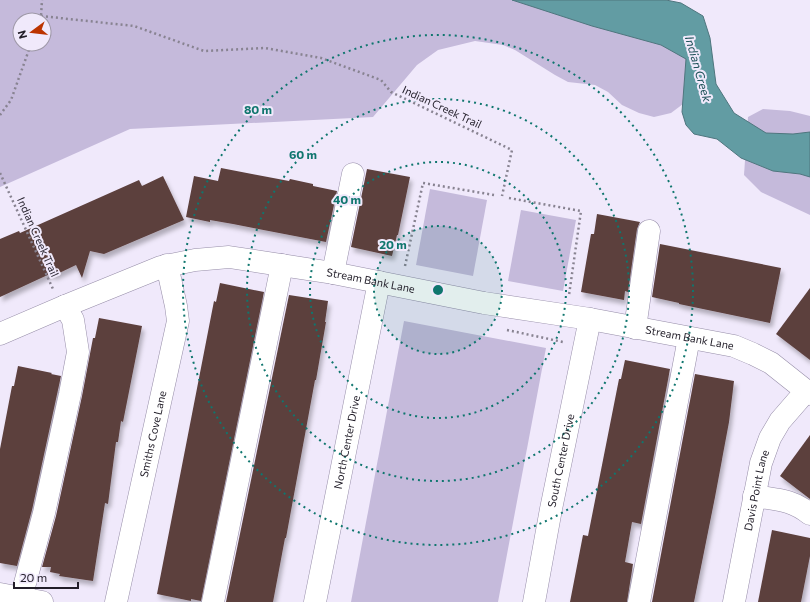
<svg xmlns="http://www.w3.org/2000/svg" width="810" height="602" font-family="Commissioner,sans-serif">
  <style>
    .green { fill: #c5badb; fill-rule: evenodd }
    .water { fill: #629ca3; stroke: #4f767e }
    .building { fill: #5c3f3d; filter: url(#shadow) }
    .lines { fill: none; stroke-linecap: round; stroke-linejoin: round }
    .minor-casing { stroke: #968da8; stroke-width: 23 }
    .path { stroke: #888391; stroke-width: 2.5; stroke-dasharray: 2 3; stroke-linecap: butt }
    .minor { stroke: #fff; stroke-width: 22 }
    .ring { fill: none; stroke: #0f766e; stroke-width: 2; stroke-dasharray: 2 4 }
    .labels { text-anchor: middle; stroke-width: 4; stroke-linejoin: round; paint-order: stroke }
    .street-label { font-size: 11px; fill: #221e29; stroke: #f0e9fb }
    .water-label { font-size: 12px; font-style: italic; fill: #20535a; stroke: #f0e9fb }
    .centre { fill: #0f766e; stroke: #f0e9fb; stroke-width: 2 }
    .ring-label { font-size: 12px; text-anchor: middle; font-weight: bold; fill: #0f766e; stroke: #f0e9fb; stroke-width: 4; stroke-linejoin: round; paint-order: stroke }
  </style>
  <defs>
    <filter id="shadow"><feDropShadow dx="2.5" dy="4.5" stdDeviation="2" flood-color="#0004"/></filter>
  </defs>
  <rect width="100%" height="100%" fill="#f0e9fb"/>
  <g class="green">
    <path d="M0,0h605l82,29v72l-16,12 -17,4 -15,-4 -17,-8 -14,-13 -13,-7 -27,-3 -13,-7 -40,-25 -12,-5 -28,-4 -37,9 -21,15 -44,52 -243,12 -130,58zM20,20h24v24h-24z"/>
    <polygon points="763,109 790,111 810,116 810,215 761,192 744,175 748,117"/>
    <polygon points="430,189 487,200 473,276 416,265"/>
    <polygon points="521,210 576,220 563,291 508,281"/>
    <polygon points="404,321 546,348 498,602 351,602"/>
  </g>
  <polygon class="water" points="512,0 666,0 681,3 703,16 710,38 716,84 734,113 766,133 793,134 810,132 810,177 800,174 773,171 741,158 717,139 694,134 686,125 682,112 686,59 661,45 592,26"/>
  <g class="building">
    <polygon points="221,168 289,181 290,179 313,184 313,186 337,191 326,242 233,224 210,220 210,222 186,217 194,176 218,181"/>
    <polygon points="367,169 410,177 398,235 397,235 392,256 351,247"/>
    <polygon points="163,176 184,220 104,254 90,251 82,278 76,265 53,276 52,273 0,297 0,239 19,231 20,233 139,180 142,186"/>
    <polygon points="597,214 640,222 637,229 628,292 625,291 624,300 581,292 591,234 594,234"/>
    <polygon points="660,244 781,268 770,323 679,304 679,303 652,297"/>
    <polygon points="220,283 264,292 201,601 191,599 191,601 157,594 214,301 216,302"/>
    <polygon points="810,288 810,360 776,334"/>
    <polygon points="289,295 328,301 325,322 326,322 316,380 315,380 286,538 285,538 273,602 226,602"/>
    <polygon points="99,318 142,326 123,422 121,421 118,442 116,442 108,504 105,503 93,581 59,576 60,574 50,572 51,567 42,567 56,516 82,396 93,338 95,338"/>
    <polygon points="625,360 670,369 641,524 632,522 625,562 633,564 627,602 570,602 583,535 588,536 619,379 621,379"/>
    <polygon points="18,366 52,373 51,374 61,376 32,510 17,566 0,563 0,449 12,386 14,386"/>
    <polygon points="695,374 734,381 729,422 715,497 694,602 652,602"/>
    <polygon points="810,435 810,499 780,476"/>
    <polygon points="772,530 810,538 810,556 801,602 758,602"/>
  </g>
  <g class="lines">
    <defs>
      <g id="minor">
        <polyline points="333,273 353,174"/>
        <polyline points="635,328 649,231"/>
        <path id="s1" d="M0,334l65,-28 96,-39 34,-7 34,-3 104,16 151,30 106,16 144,27 19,8 18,9 39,31"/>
        <path d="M754,496c23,4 37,3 56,18"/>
        <polyline points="0,594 42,602"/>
        <polyline points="21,598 44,513 70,394 78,352 73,320 65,306"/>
        <path id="s2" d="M116,602l62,-281 -2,-15 -9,-41"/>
        <polyline points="213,602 282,265"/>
        <path id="s3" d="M315,602l64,-320"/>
        <path id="s4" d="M534,602l17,-93 39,-190"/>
        <polyline points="639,602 689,338"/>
        <path id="s5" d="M734,602l27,-139 9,-25 10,-17 26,-30"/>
      </g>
    </defs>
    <use href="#minor" class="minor-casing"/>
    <g class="path">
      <polyline points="41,16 134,26 204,51 265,48 321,58 381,80 391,92 512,150 502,196"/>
      <polyline points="40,20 41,16 42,0"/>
      <polyline points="0,115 11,100 31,44"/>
      <polyline points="0,173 53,289"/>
      <polyline points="509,198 581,211 569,295"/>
      <polyline points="405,266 423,183 494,195"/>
      <polyline points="507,330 563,342"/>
    </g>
    <use href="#minor" class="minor"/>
  </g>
  <circle cx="438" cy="290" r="64" fill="#0f766e" fill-opacity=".12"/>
  <g class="ring">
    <circle cx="438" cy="290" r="64"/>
    <circle cx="438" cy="290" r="128"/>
    <circle cx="438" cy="290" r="191"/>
    <circle cx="438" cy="290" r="255"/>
  </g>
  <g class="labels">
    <g class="street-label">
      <text transform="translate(442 107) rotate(25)" y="4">Indian Creek Trail</text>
      <text transform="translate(38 237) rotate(66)" y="4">Indian Creek Trail</text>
      <text dy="4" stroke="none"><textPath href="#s1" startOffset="387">Stream Bank Lane</textPath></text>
      <text dy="4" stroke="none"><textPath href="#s1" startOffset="711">Stream Bank Lane</textPath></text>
      <text dy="4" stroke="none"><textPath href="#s2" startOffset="172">Smiths Cove Lane</textPath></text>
      <text dy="4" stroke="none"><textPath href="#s3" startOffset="163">North Center Drive</textPath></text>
      <text dy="4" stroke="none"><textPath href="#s4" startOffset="144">South Center Drive</textPath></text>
      <text dy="4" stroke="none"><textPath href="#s5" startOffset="114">Davis Point Lane</textPath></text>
    </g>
    <g class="water-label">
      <text transform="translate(698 69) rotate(74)" y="4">Indian Creek</text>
    </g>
  </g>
  <circle cx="438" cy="290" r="6" class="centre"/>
  <g class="ring-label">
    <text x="258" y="114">80 m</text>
    <text x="303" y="159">60 m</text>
    <text x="347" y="204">40 m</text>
    <text x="393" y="249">20 m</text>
  </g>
  <g transform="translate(32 32) rotate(255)"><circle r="19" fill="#f0e9fb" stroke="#9e98a7"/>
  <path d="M0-3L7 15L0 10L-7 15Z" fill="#bc3400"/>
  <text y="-6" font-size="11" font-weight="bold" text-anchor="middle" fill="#221e29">N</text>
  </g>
  <path d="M14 582v6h64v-6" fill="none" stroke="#221e29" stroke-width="2"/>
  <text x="20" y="582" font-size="12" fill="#221e29" stroke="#f0e9fb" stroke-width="3" paint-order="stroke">20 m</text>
</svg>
